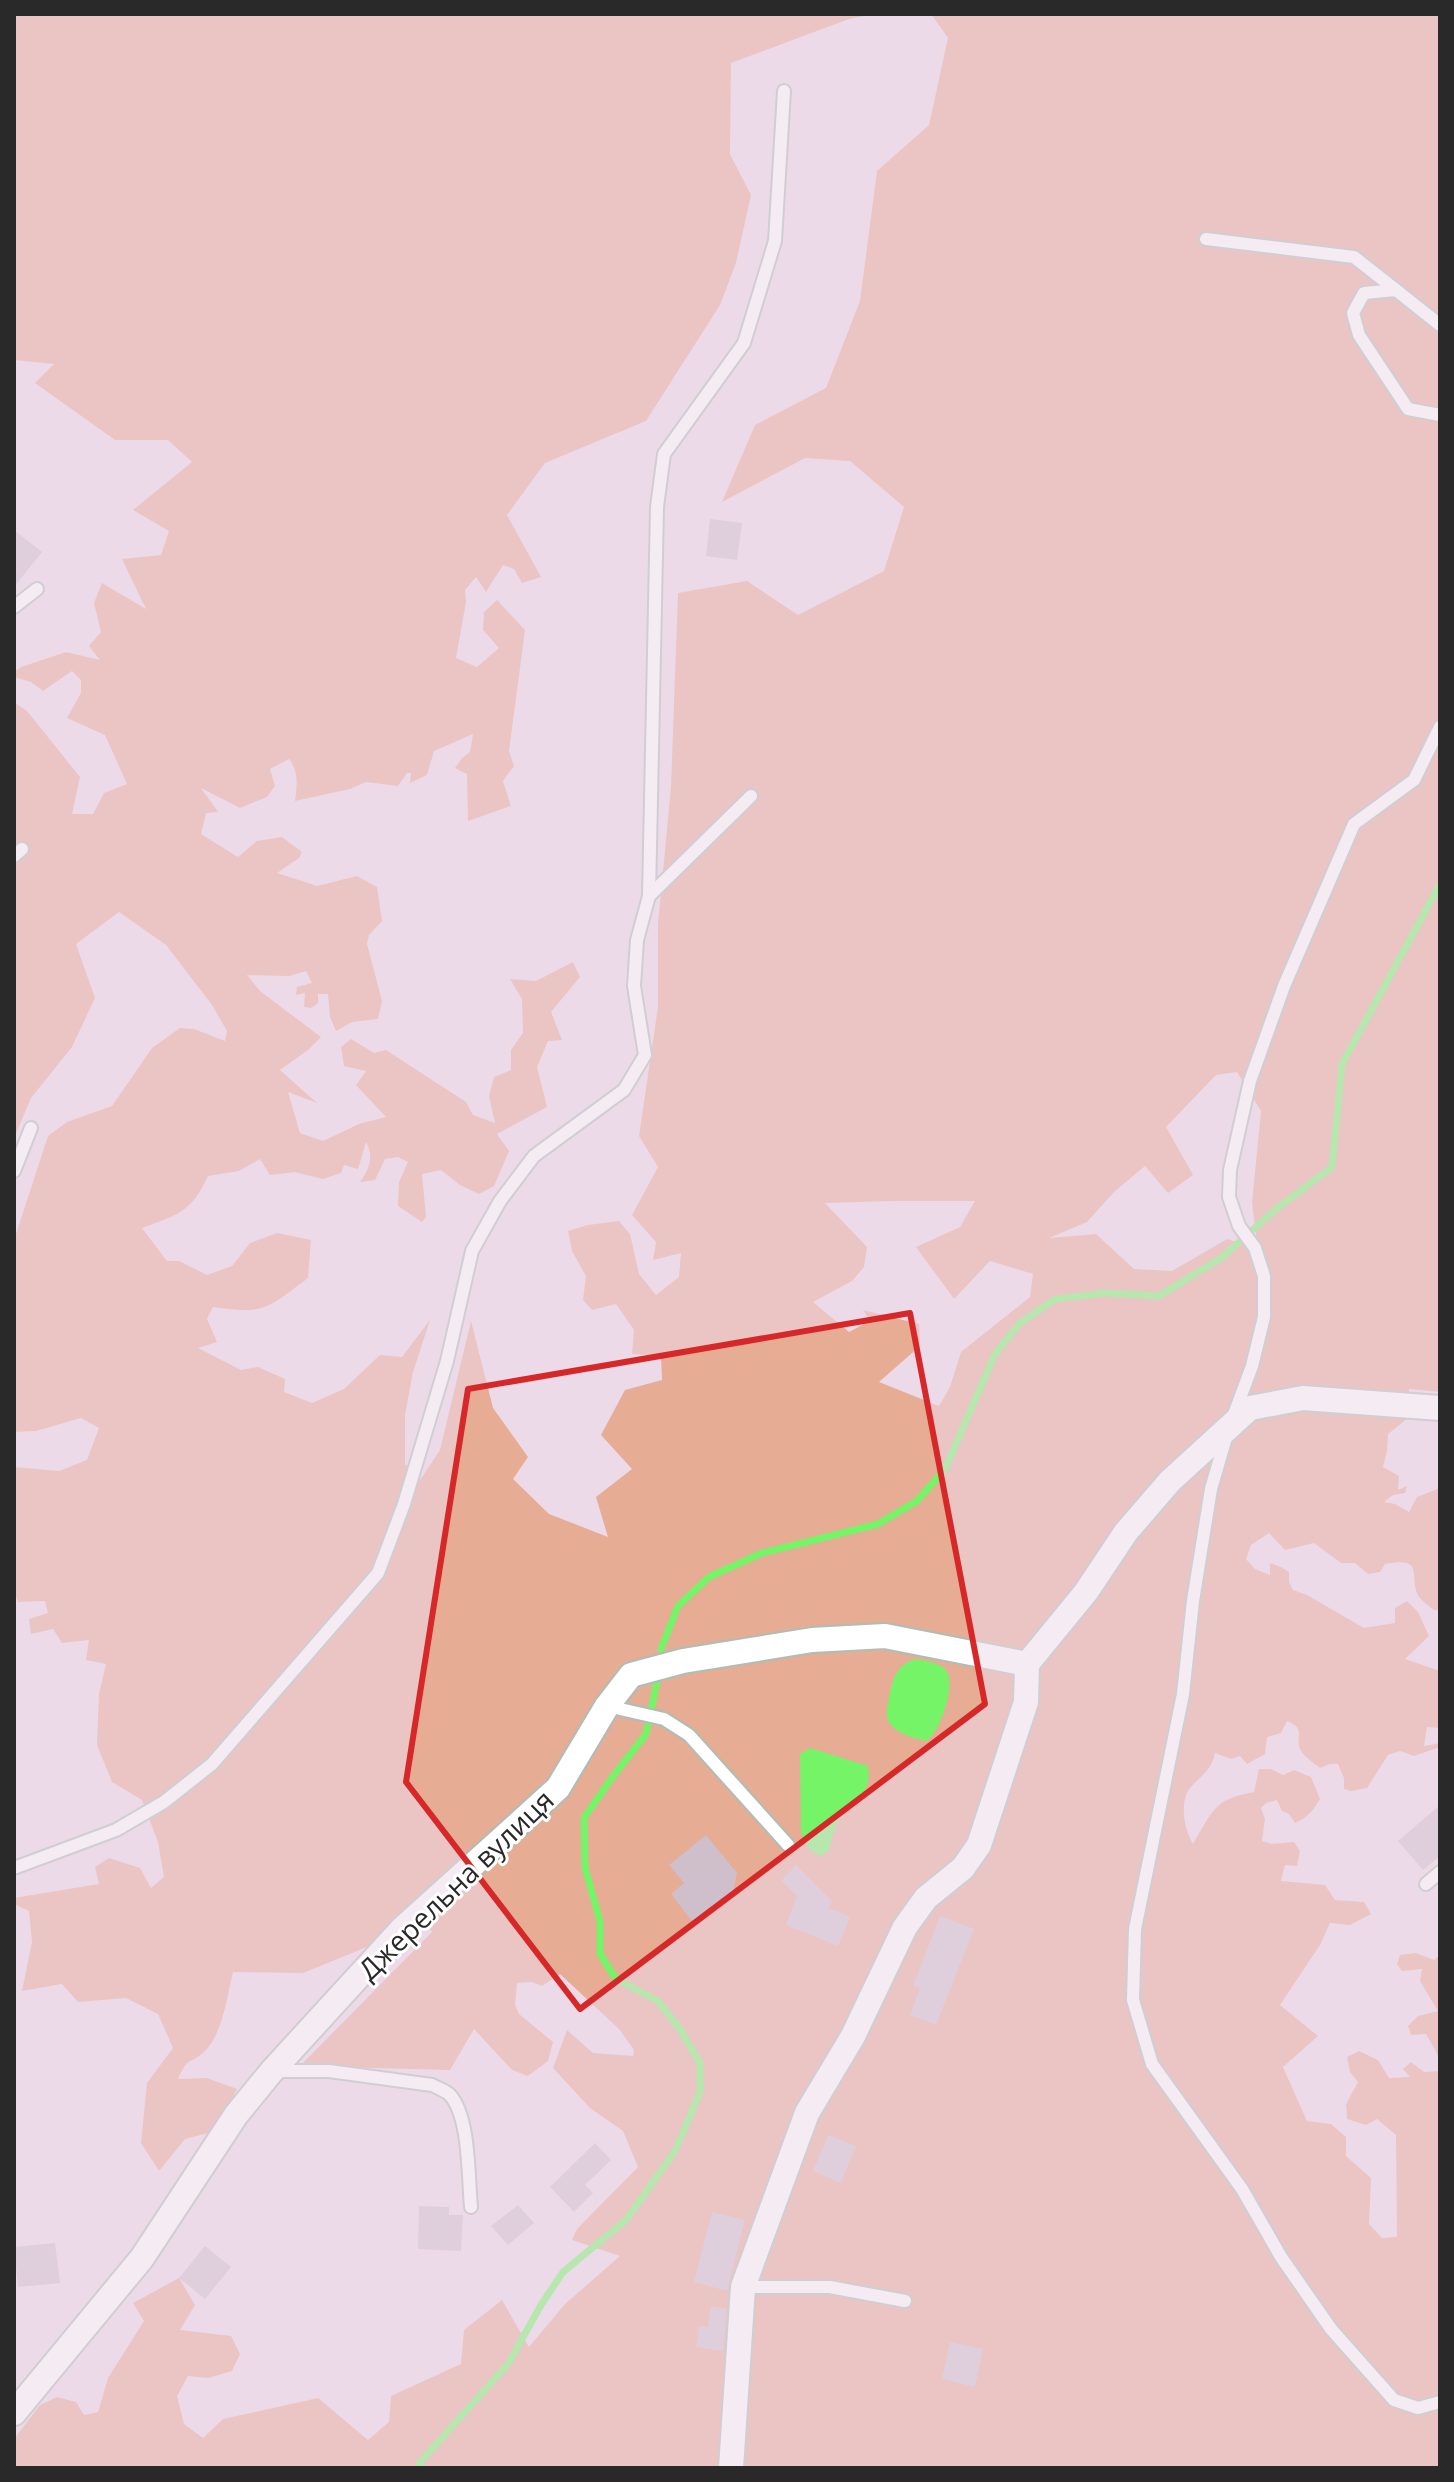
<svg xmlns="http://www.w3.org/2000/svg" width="1454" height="2482" font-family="'Open Sans',sans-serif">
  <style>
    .green { fill: #e6ac94; fill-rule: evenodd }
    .water { fill: #76f468 }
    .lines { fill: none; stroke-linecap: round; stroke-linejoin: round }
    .stream { stroke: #76f468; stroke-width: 7 }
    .building { fill: #cebfcb }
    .lane-casing { stroke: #aebeb5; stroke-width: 16 }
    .street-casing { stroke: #aebeb5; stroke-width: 28 }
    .lane { stroke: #fff; stroke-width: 12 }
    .street { stroke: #fff; stroke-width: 24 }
    .marked { fill: none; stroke: #d62828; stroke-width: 6; stroke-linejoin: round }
    .labels { text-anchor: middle; stroke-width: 6; stroke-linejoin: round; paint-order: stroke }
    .street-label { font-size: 28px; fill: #292929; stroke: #fff }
  </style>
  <rect width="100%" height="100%" fill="#ecdae9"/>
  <g class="green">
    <path d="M14,14h860l-25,5 -118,44 -1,91 21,41 -15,68 -16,42 -74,116 -101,42 -38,52 34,62 -19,6 -8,-14 -11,-4 -17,27 -10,-15 -11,13 1,12 -10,56 21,9 22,-19 -16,-18 1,-18 13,-12 28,30 -16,121 5,15 -11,15 8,25 -43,15 -1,-47 -12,-6 7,-10 8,-6 3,-18 -39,17 -7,24 -17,8 1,-10h-4l-9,13 -32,-4 -16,7 -55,12c2,-14 4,-30 -6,-42l-19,10 5,17 -8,11 -27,11 -39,-20 17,24 -12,1 -5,21 37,23 19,-16 25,-4 20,15 -3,6 -22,15 40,13 40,-10 20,11 5,34 -13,14 -2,9 15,57 -4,18 -26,3 -16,9 -6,-14 -2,-23h-10v9l-7,5 -7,-1 1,-14 -9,2 1,-8 15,-4 -6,-12 -17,5 -42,-1 13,16 61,46 -13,13 -28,20 37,33 -29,-11 12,41 23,8 36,-17 27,-7 -30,-32 10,-14 -22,-5 -3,-19 10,-8 23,14 12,-3 80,52 7,13 22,8 -6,-27 5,-19 17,-7v-20l12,-17 -1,-34 -12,-20 26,2 37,-19 7,15 -29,35 11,28 -14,1 -11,26 10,40 -50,27 12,17 -15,35 -15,8 -19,-9 -19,-15 -19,4 4,43 -4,5 -24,-16 1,-24 9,-20 -10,-5 -13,2 -10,21 -15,2c10,-14 14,-26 6,-40l-8,27 -14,-4 -3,8 -18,6 -28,-7 -25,3 -10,-16 -21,12 -31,5c-17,37 -31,39 -66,52l25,33h12l28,14 25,-9 18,-23 27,-10 34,7 -3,38c-40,30 -43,37 -95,29l-6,12 10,23 -19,6 43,22 17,-3 27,12 -1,13 28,11 32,-14 36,-34 22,2 28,-37 -17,52 -8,43v49l15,16 20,-30 31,-129 22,87 35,49 -15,22 36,35 59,23 -12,-40 36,-28 -31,-34 24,-45 37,-10 -1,-24 -29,-2 2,-24 -18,-26 -24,6 -9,-10 3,-24 -14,-25 -4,-20 20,-6 31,-4 11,13 9,40 17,21 23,-18 2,-24 -28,7 3,-18 -24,-27 26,-48 -19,-31 19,-129v-83l13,-137 7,-194 69,-12 51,34 86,-44 20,-64 -54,-46 -45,-3 -83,44 33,-77 71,-37 34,-87 17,-130 52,-46 19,-87 -17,-24h509v1378l-31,-3 -2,30 -19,15 -1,17 -4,16 16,9 -1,14 9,-4 -2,7 -12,2 -9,7 11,2 14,8 8,-15 23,-9v122h-6c-4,-3 -12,-9 -15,-13 -12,-21 8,-41 -34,-33l-5,8 -12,2 -13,-11h-14l-27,-20 -29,7 -16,-17 -18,12 -5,14 9,10 15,6v-12l11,4 8,5v10l4,8 14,5 57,33 31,-5v-15l12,-7 11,11 11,24 -24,23 35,12v57l-13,-1 -3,19 16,-3v4l-26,9 -14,-5 -12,4 -21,33 -16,3 -7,-2v-11l-6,-14h-8l-10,4c-6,-5 -17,-12 -20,-19 -5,-15 7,-19 -13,-28l-6,12 -14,4 -2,17 -18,10 -7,-8 -9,3 -16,-6c-4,22 -23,27 -29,42 -5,16 -1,35 7,49 20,-33 20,-45 61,-52l5,-23h12l12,6 11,-5 17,7 9,22c-7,12 -12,18 -25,24l-6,-9 -7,-3 -5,-11 -11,3 -5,5 4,11 -3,22 10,3 22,-2 6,9 -3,15 -12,-1 -4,16 44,4 10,15 29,2 7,12 -21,11 -20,-2 -10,22 -40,60 38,31 -35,31 24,54 24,3 15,13v19l25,22 -2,46 13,14 15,-1 -1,-102 -19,-16 -11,6 -19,-6 -1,-15 12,-22 -8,-10 -3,-15 12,-6 19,9 11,18 21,-1 -7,-8 8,-7 13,10 16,-1v397h-1426v-29l26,-34 17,-8 19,5 8,13 14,-3 10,-34 36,-57 -11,-18 46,-25 16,27 -15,25 51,6 9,18 -8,17 -24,7 -20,-2 -11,20 7,28 19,14 20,-19 95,-21 50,42 21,-18 2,-26 70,-32 3,-34 38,-30 27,47 36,-43 55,-48 -48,-16 5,-11 61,-62 -15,-36 -33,-23 -37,-40 14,-38 26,23 40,3 1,-6 -15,-21 -59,-55 -18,12 -10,-4 -15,1 -2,22 4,9 34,28 -5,19 -20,15 -16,-6 -38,-41 -24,41 -150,-4 132,-134 -6,-9 -123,50 -70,-1c-6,24 -10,62 -29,80 -15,14 -15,2 -26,27l29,-1 30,11 -21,42 -31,8 -26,32 -18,-28 6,-60 26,-35 -15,-34 -32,-16 -48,4 -16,-18 -40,7 10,-49 -3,-31 -15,-7v-6l85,-14 -4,-17 14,-9 31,10 11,20 13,-11 -6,-35 -16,-42 -30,-18 -15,-37 2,-51 7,-30 -20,-4 3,-20 -27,3 -9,-14 -22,5 -2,-15 19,-6 -3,-12 -27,1 -4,-11v-124l45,4 28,-11 12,-32 -18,-10 -45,13 -22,1v-192l34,-104 19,-14 45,-16 40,-58 28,-20 14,1 31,12 2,-10 -15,-26 -46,-60 -47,-33 -43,32 19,54 -23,49 -41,51 -17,40v-436l13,9 53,66 -8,37h21l11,-21 23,-9 -22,-49 -38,-17 14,-25v-13l-9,-9 -29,20 -12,-9 -17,-5v-5l7,-5 45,-15 34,8 -11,-14 12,-14 -7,-29 8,-20 44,26 -24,-50 39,-4 8,-24 -36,-21 59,-48 -24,-22h-53l-80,-57 19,-19 -40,-4zM1237,1072l24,39 -9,92 13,101 -10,-56 -28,-9 -55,32 -38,-2 -38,-35 -47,4 38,-16 27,-30 31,-26 23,27 25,-18 -27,-48 50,-52zM893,1201h82l-15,26 -44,20 38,52 36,-38 43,13 -3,23 -69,55 -11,35 -11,19 -60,-24 41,-36 -1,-22 -56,-14 7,11 -21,11 -36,-30 39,-21 12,-14 3,-20 -42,-44z"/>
    <polygon points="1416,1953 1434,1960 1440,1955 1440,2059 1426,2034 1411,2035 1408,2026 1418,2016 1438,2011 1420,1981 1422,1969 1402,1971 1397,1964 1400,1955"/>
  </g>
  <g class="water">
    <path d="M916,1659c10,2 22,3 30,11 11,14 -6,61 -19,71 -13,-3 -31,-7 -38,-19 -4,-7 -2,-12 -1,-19 4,-20 6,-38 28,-44z"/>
    <path d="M810,1748l58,18c4,29 -11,30 -26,49 -8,11 -10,25 -14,37l-6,4c-13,-4 -17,-11 -21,-24l-1,-78z"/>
  </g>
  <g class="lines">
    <g class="stream">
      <polyline points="661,1649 678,1606 709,1577 762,1553 878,1524 917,1501 945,1469 995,1354 1020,1323 1055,1299 1106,1293 1159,1296 1221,1258 1276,1209 1332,1167 1342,1064 1440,884"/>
      <polyline points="418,2468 421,2461 508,2364 541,2305 563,2272 626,2220 675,2151 700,2092 700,2063 680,2029 658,2001 616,1979 600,1954 600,1921 585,1868 584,1818 611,1779 646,1734 657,1682"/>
    </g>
  </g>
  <g class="building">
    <polygon points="710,519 742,523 737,560 706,556"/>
    <polygon points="14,530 42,552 14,587"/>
    <polygon points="1440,1805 1440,1856 1423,1870 1398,1841"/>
    <polygon points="706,1835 737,1873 733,1893 695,1925 671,1894 684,1883 669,1865"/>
    <polygon points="796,1865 832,1901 829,1908 850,1917 838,1946 786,1925 797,1896 781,1881"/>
    <polygon points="940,1916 974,1929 936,2025 910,2015 920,1988 913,1986"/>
    <polygon points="828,2135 856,2146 841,2183 813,2171"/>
    <polygon points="595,2143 611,2160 585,2185 593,2193 574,2212 550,2187"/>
    <polygon points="518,2205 534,2223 508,2245 491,2226"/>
    <polygon points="419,2206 449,2207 449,2215 463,2215 461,2251 418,2249"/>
    <polygon points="712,2212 745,2220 727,2291 694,2282"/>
    <polygon points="55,2243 60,2283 18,2287 14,2247"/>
    <polygon points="205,2246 231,2267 205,2299 179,2278"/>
    <polygon points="711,2306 727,2309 723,2351 696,2347 699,2326 708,2327"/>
    <polygon points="950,2342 983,2349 975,2387 942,2379"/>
  </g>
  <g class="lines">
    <defs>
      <g id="lane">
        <polyline points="1206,239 1354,257 1396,290"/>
        <polyline points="1440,325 1396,290 1364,293 1353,313 1359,335 1408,409 1440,415"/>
        <polyline points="14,607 37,589"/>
        <polyline points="14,856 22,849"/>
        <polyline points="649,896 751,796"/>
        <polyline points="14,1171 31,1128"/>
        <polyline points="1233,1417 1252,1366 1264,1317 1264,1276 1255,1248 1239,1226 1229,1197 1230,1170 1250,1081 1284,986 1354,824 1414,780 1440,727"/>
        <polyline points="1227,1434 1211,1489 1193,1601 1183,1694 1135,1929 1133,2000 1152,2064 1242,2189 1281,2257 1331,2329 1394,2400 1418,2408 1440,2402"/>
        <polyline points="607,1706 664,1719 689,1735 788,1845"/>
        <polyline points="14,1868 116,1830 164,1802 212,1764 378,1573 404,1504 447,1361 472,1251 500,1201 534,1156 624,1090 645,1055 634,986 637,940 649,896 657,507 664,454 744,343 775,241 784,91"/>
        <polyline points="1426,1884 1440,1872"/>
        <path d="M276,2071h53l103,14c6,3 12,5 17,9 21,21 19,83 22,113"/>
        <polyline points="743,2287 830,2287 905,2301"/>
      </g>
      <g id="street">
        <polyline points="1027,1664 1086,1592 1126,1532 1170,1481 1250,1408 1303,1398 1440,1408"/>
        <polyline points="14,2413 142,2258 236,2115 272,2071 401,1930 558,1788 607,1706 631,1675 683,1661 812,1640 885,1636 1027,1664 1026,1702 979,1845 963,1868 926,1898 905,1927 853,2036 807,2113 743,2287 731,2468"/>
      </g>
    </defs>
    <use href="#lane" class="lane-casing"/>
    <use href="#street" class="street-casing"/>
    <use href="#lane" class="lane"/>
    <use href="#street" class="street"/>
  </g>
  <path d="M0 0H1454V2482H0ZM910,1313l75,391 -405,305 -174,-227 62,-393z" fill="#ecdae9" fill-opacity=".55" fill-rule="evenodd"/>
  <path class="marked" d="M910,1313l75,391 -405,305 -174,-227 62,-393z"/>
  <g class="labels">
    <g class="street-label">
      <text transform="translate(456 1885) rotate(-44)" y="10">Джерельна вулиця</text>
    </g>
  </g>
  <rect width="1454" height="2482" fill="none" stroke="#292929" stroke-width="32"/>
</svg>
